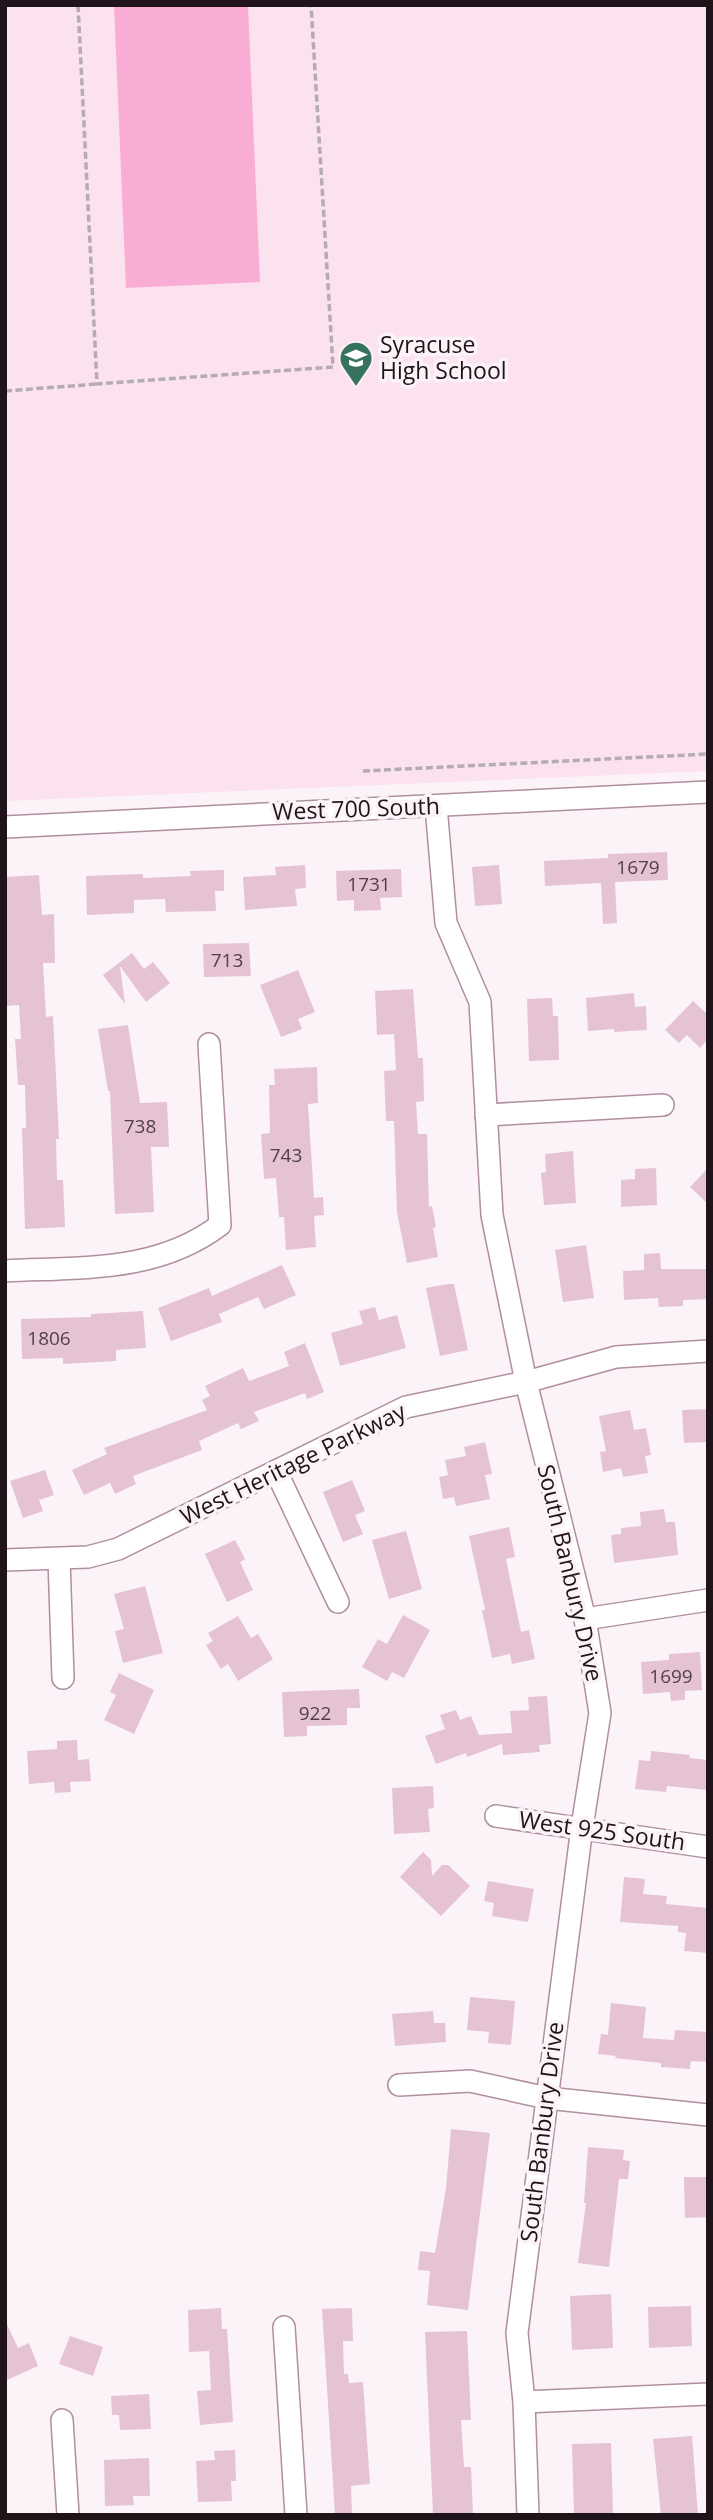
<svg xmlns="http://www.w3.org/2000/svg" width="713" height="2520" font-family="'Open Sans',sans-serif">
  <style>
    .built { fill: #fce1ee }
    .green { fill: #faadd4 }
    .building { fill: #e6c3d4 }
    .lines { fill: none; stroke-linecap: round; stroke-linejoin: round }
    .minor-casing { stroke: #b08f9f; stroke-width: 24 }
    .path { stroke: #b5acb1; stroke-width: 3.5; stroke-dasharray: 7 3.5; stroke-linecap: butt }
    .minor { stroke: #fff; stroke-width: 21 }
    .labels { text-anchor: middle; stroke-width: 7; stroke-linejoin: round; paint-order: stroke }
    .number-label { font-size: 19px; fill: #524048 }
    .poi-label { font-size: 23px; fill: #20141a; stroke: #fbf3f7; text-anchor: start }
    .street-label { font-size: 23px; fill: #20141a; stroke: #fbf3f7 }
  </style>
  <rect width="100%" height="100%" fill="#fbf3f7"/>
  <polygon class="built" points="5,5 708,5 708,771 5,801"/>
  <polygon class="green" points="114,5 248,5 260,282 126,288"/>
  <g class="building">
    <polygon points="667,852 668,880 615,882 617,923 603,924 601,883 545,886 544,861 608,858 608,854"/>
    <polygon points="305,865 306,888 295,889 297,906 245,910 243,877 276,875 275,867"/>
    <polygon points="499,865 502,904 475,906 472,867"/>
    <polygon points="401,869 402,897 380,898 381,910 354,911 354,900 337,901 336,871"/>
    <polygon points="224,870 224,891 215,891 216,911 166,912 165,899 134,900 134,913 87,915 86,876 143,874 143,878 191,876 190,871"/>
    <polygon points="39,875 42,915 54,914 55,963 43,963 46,1017 53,1016 59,1139 56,1139 57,1180 63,1180 65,1227 25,1229 22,1128 26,1128 25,1085 18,1085 15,1039 21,1039 19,1005 5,1006 5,877"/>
    <polygon points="249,943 251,976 204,977 203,944"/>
    <polygon points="132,953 144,969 153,962 170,983 146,1002 120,966 125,1004 103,975"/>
    <polygon points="298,970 315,1012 298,1019 302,1029 281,1037 260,985"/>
    <polygon points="413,989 418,1058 423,1058 424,1101 416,1102 418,1134 427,1134 429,1207 432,1206 436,1227 433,1228 438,1257 407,1263 397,1212 394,1121 386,1121 384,1071 396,1070 394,1034 377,1035 375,991"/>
    <polygon points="634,993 635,1007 646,1006 647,1030 614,1032 614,1029 588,1031 586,998"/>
    <polygon points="552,998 553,1016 558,1016 559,1060 529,1061 527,999"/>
    <polygon points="693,1001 708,1015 708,1039 700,1048 687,1035 679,1043 665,1030"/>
    <polygon points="128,1025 140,1103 167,1102 169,1147 151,1147 154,1212 115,1214 110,1091 108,1091 98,1029"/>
    <polygon points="317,1067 318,1103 308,1104 314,1198 323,1197 324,1215 314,1216 316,1247 286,1250 284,1217 279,1217 276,1178 264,1179 261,1134 270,1133 269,1085 275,1085 274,1069"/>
    <polygon points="573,1151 576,1203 544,1205 541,1173 546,1172 545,1154"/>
    <polygon points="656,1168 657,1205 621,1207 621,1180 635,1179 635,1169"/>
    <polygon points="708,1168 708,1204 690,1187"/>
    <polygon points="586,1245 594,1298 563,1302 555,1250"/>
    <polygon points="660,1253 661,1269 708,1269 708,1299 683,1300 683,1306 659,1307 658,1298 624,1300 623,1271 644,1270 644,1254"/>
    <polygon points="282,1265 296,1295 264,1309 258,1297 219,1314 222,1322 171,1341 158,1308 209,1288 212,1296"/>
    <polygon points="448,1284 454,1284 468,1350 440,1356 426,1288"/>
    <polygon points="375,1307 379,1320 397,1315 406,1348 340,1366 331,1333 363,1324 359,1311"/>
    <polygon points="143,1311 146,1348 116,1350 116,1361 63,1364 63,1358 22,1359 21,1319 91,1317 91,1314"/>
    <polygon points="305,1343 324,1392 307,1399 305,1393 254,1412 259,1421 241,1429 238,1423 199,1441 202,1450 133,1476 136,1484 115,1494 110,1483 84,1495 72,1470 107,1454 104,1448 207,1410 202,1400 210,1396 205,1386 243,1368 249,1381 289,1366 284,1352"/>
    <polygon points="708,1409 708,1442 684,1443 682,1410"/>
    <polygon points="630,1410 634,1430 646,1428 651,1455 645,1456 648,1473 623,1477 621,1468 603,1472 600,1452 606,1451 599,1416"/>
    <polygon points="485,1442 492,1474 485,1475 490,1499 456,1506 454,1497 443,1499 439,1477 448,1475 445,1460 466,1456 464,1447"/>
    <polygon points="45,1470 54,1495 39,1500 43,1511 23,1518 10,1481"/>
    <polygon points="352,1480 365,1511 355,1515 363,1534 343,1542 323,1492"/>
    <polygon points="664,1509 666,1522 675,1522 678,1555 614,1563 611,1535 621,1534 621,1528 641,1526 640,1512"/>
    <polygon points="509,1527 515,1557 506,1559 521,1632 529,1630 535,1659 512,1664 510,1654 492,1658 482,1610 485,1610 469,1536"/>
    <polygon points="406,1531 422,1589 389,1599 372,1540"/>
    <polygon points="235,1540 245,1559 240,1562 253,1590 227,1602 205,1554"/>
    <polygon points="145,1586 163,1653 123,1663 115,1631 124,1629 114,1594"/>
    <polygon points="403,1615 430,1630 404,1678 392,1672 387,1681 362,1667 378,1639 387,1644"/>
    <polygon points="238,1616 251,1638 258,1634 273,1659 238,1681 228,1664 221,1669 206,1645 213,1641 208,1633"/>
    <polygon points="700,1652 702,1690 685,1691 685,1700 671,1701 670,1692 643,1694 641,1662 669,1660 669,1654"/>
    <polygon points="119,1673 154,1690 134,1734 104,1720 116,1695 110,1692"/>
    <polygon points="359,1689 360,1708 347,1708 347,1725 307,1726 307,1736 284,1737 282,1692"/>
    <polygon points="547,1696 551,1744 539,1745 540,1752 503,1755 502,1744 467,1757 466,1753 436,1764 425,1736 445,1729 440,1715 456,1710 460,1720 471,1716 479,1735 512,1733 510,1711 529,1710 528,1697"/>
    <polygon points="77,1740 78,1760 89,1759 91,1781 70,1782 71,1792 55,1793 54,1782 29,1784 27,1751 57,1749 57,1741"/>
    <polygon points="651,1751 690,1755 689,1758 708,1760 708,1790 667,1786 666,1792 635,1789 639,1760 650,1761"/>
    <polygon points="433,1786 434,1808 428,1809 430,1832 394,1834 392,1788"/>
    <polygon points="423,1852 431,1860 432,1876 442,1865 448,1865 470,1886 441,1916 400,1877"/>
    <polygon points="624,1877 645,1879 643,1894 667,1896 666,1904 708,1908 708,1953 684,1951 686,1933 678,1932 678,1926 620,1922"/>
    <polygon points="488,1881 534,1889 528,1922 492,1916 494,1903 484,1901"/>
    <polygon points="470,1997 515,2001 511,2045 488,2043 489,2032 467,2030"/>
    <polygon points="611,2003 646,2007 643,2038 674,2040 675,2030 708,2032 708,2062 691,2061 690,2069 661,2067 661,2063 615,2058 616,2056 598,2054 601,2034 608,2035"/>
    <polygon points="433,2011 434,2023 445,2023 446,2042 395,2046 392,2014"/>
    <polygon points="451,2129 490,2133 468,2310 427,2305 430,2271 418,2270 420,2251 435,2253 446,2188"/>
    <polygon points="588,2147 624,2150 623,2160 630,2161 628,2179 619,2179 609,2267 578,2263 586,2203 584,2203"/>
    <polygon points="684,2177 708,2177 708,2217 685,2218"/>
    <polygon points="611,2294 613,2348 572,2350 570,2296"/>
    <polygon points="691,2306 692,2346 649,2348 648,2307"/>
    <polygon points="221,2308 222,2329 227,2329 233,2422 200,2425 197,2391 211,2390 209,2351 189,2352 188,2310"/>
    <polygon points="352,2308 353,2341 343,2341 344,2374 348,2374 349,2383 363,2382 370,2484 351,2486 352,2515 335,2515 322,2309"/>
    <polygon points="5,2320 18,2348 29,2343 38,2366 5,2381"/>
    <polygon points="467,2331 471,2420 461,2420 464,2467 471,2467 473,2515 433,2515 425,2332"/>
    <polygon points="70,2336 103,2347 93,2376 59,2364"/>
    <polygon points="149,2394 151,2429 120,2430 119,2415 112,2415 111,2396"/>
    <polygon points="692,2436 698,2515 661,2515 653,2439"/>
    <polygon points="611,2443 613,2515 574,2515 572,2444"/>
    <polygon points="235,2450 236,2481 231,2481 232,2501 198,2502 196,2461 215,2460 214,2451"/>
    <polygon points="149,2458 150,2496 133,2496 134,2505 105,2506 104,2460"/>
  </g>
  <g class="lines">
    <defs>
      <g id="minor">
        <polyline points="436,806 446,923 480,1002 492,1215 526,1382 585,1619 600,1713 582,1827 517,2333 524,2402 528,2515"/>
        <polyline points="5,827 708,792"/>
        <polyline points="486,1115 663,1105"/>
        <path d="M5,1271c75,-4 152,2 215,-46l-11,-181"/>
        <polyline points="276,1471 338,1602"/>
        <polyline points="59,1559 63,1678"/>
        <polyline points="5,1560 88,1557 118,1549 406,1407 526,1382 616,1357 708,1351"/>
        <polyline points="585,1619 708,1600"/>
        <polyline points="496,1816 708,1847"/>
        <polyline points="399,2085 470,2081 547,2098 708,2115"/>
        <polyline points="284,2327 296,2515"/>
        <polyline points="524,2402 708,2394"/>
        <polyline points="62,2420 68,2515"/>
      </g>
    </defs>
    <use href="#minor" class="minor-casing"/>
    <g class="path">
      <polyline points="78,5 97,384 333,367 311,5"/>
      <polyline points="5,391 97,384"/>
      <polyline points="363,771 708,754"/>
    </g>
    <use href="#minor" class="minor"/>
  </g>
  <defs>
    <symbol id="school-pin" viewBox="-11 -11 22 30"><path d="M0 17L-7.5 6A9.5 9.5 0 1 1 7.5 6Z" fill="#36725d" stroke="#fbf3f7"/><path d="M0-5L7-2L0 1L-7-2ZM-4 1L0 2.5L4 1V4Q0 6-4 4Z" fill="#fff"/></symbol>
  </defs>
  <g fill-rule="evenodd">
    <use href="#school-pin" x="337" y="339" width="38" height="52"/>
  </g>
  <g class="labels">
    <g class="number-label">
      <text x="638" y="874">1679</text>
      <text x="369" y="891">1731</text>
      <text x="227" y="967">713</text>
      <text x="140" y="1133">738</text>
      <text x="286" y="1162">743</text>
      <text x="49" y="1345">1806</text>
      <text x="671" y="1683">1699</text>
      <text x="315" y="1720">922</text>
    </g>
    <g class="poi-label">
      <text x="380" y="353">Syracuse<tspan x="380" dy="26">High School</tspan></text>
    </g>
    <g class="street-label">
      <text transform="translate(356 809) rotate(-2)" y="8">West 700 South</text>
      <text transform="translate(293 1464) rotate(-26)" y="8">West Heritage Parkway</text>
      <text transform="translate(570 1573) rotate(77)" y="8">South Banbury Drive</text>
      <text transform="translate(602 1831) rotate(8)" y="8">West 925 South</text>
      <text transform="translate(542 2132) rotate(-83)" y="8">South Banbury Drive</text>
    </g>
  </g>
  <rect width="713" height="2520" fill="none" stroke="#20141a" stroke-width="14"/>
</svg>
